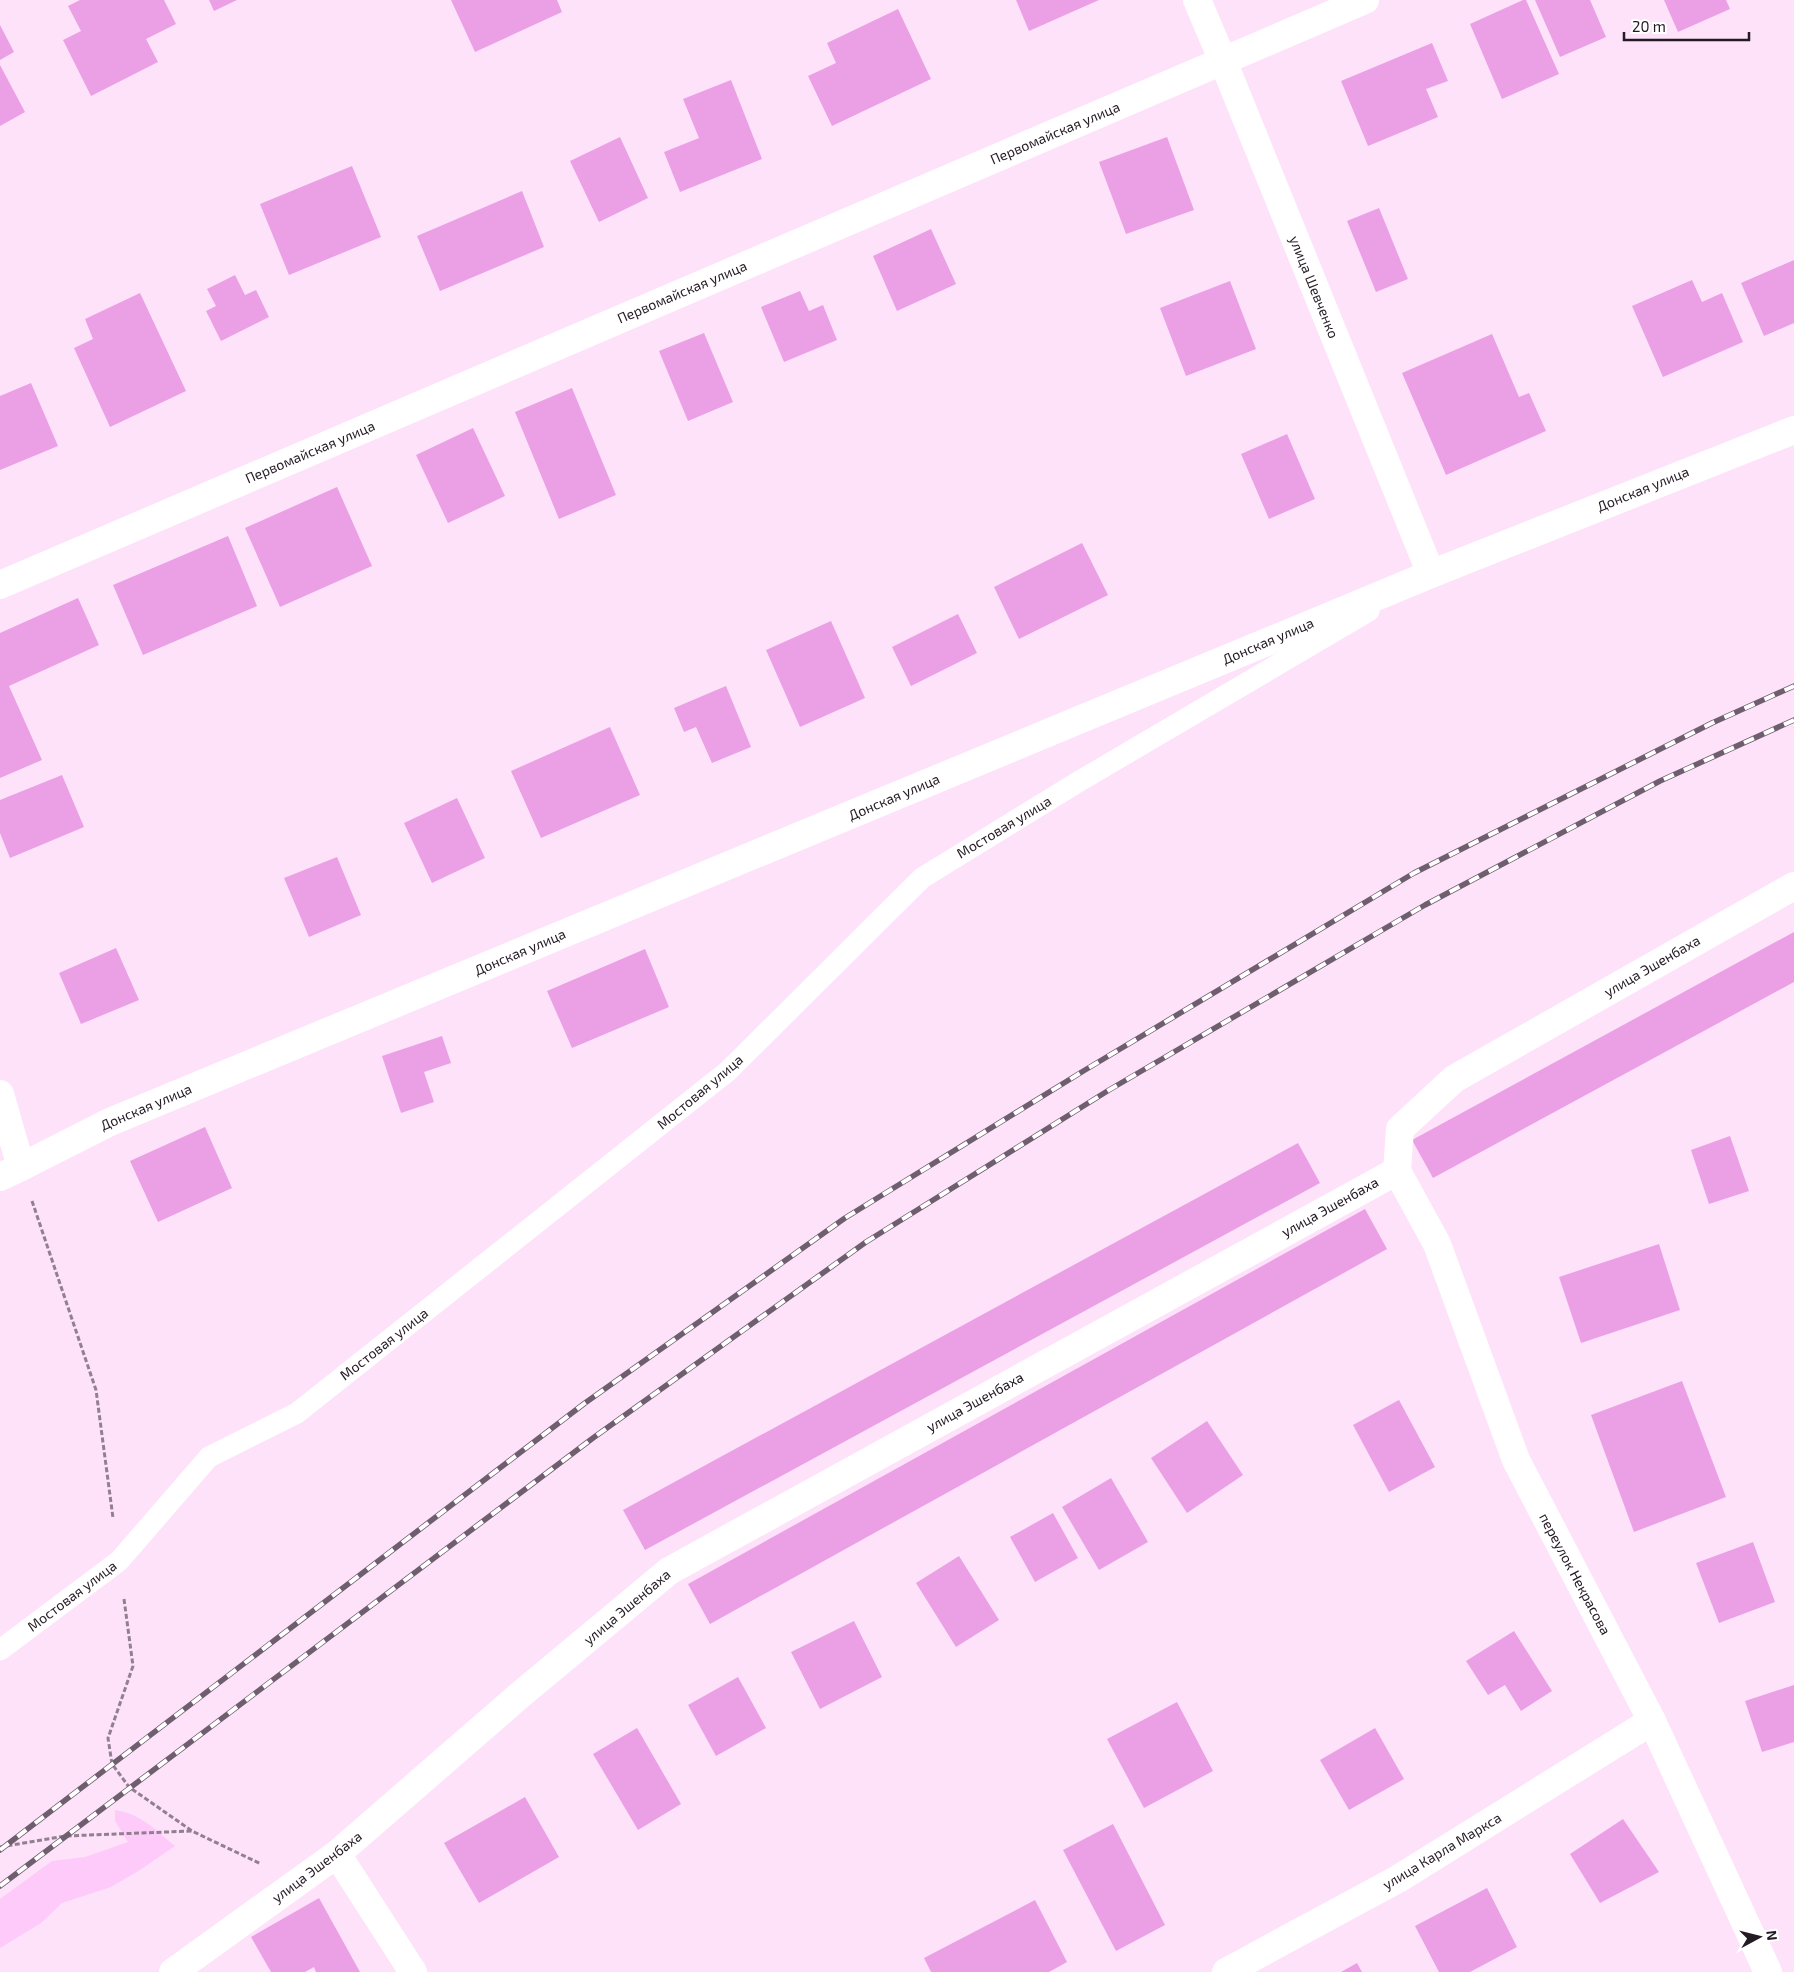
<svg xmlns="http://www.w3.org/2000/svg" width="1794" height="1972" font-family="'Exo 2',sans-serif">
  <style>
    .green { fill: #fecaf9 }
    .building { fill: #eba0e5 }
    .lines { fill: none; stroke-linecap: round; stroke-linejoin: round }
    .path { stroke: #927f90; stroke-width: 3; stroke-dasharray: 5 2.5; stroke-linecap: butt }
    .lane { stroke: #fff; stroke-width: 21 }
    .street { stroke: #fff; stroke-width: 28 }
    .secondary { stroke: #fff; stroke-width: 28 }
    .rail-casing { stroke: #6f5f6e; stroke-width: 5.5 }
    .rail { stroke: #fff; stroke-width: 4; stroke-dasharray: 11; stroke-linecap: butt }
    .labels { text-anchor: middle; stroke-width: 4; stroke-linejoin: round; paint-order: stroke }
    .street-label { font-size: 14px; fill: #241a23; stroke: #fff }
  </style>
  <rect width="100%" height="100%" fill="#fde2fa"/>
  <path class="green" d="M115,1810c27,4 40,20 60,36l-35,24 -29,17 -49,16 -21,20 -41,25v-49l52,-38 33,-4 43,-15 -13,-21z"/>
  <g class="building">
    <polygon points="80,0 164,0 176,24 146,39 158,62 91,96 63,40 81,31 68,6"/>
    <polygon points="209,0 237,0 214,11"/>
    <polygon points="451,0 557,0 562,12 475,52"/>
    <polygon points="1016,0 1099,0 1029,31"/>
    <polygon points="1523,0 1526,0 1559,74 1502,99 1470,24"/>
    <polygon points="1535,0 1590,0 1606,37 1560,57"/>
    <polygon points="1664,0 1726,0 1730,9 1678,32"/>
    <polygon points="898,9 931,79 832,126 808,76 836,63 827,43"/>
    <polygon points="0,25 14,52 0,60"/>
    <polygon points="1432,43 1448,81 1426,89 1438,117 1368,146 1341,81"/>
    <polygon points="0,65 25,112 0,126"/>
    <polygon points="731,80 762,159 680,192 664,152 699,138 683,99"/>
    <polygon points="620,137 648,198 599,222 570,161"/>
    <polygon points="1167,137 1194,210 1126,234 1099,162"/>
    <polygon points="352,166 381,237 289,275 260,204"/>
    <polygon points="522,191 544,247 440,291 417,236"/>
    <polygon points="1379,208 1408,279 1376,292 1347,221"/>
    <polygon points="931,229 956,284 897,311 873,256"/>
    <polygon points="1794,260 1794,323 1764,336 1741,283"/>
    <polygon points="235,275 245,295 256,290 269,317 221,341 206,311 216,306 207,289"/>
    <polygon points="1692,280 1702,302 1722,293 1743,342 1663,377 1632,306"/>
    <polygon points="1230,281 1256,349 1186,376 1160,308"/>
    <polygon points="800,291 809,311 823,305 837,340 784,362 761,307"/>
    <polygon points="140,293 186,391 110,427 74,348 93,339 85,319"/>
    <polygon points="704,333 733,402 688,421 659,351"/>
    <polygon points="1492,334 1519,397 1529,393 1546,431 1446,475 1402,373"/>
    <polygon points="31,383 58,446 0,470 0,396"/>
    <polygon points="572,388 616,495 559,519 515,412"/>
    <polygon points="473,428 505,496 448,523 416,455"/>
    <polygon points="1287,434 1315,499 1269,519 1241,454"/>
    <polygon points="337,487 372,566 280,607 245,528"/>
    <polygon points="228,536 257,606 143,655 113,585"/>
    <polygon points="1082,543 1108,595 1019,639 994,587"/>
    <polygon points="78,598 99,645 9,686 42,760 0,778 0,633"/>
    <polygon points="958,614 977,653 911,686 892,647"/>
    <polygon points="831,621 865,698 800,727 766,650"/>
    <polygon points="726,686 751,747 712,763 696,727 684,732 674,708"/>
    <polygon points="610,727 640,795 541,838 511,771"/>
    <polygon points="62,775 84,827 10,858 0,833 0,800"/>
    <polygon points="457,798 485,858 432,883 404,823"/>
    <polygon points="337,857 361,915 309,937 284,878"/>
    <polygon points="1794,932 1794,982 1433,1178 1412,1140"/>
    <polygon points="116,948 139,1000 81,1024 59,973"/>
    <polygon points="645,949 669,1007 572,1048 547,991"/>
    <polygon points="442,1036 451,1063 424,1072 434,1102 401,1113 382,1056"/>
    <polygon points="205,1127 232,1188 158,1222 130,1161"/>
    <polygon points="1730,1136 1749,1191 1709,1204 1691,1150"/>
    <polygon points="1298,1143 1320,1183 645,1550 623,1510"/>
    <polygon points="1365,1209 1387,1249 710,1624 688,1584"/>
    <polygon points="1659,1244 1680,1310 1581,1343 1559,1277"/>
    <polygon points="1682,1381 1726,1497 1634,1532 1591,1415"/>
    <polygon points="1399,1400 1435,1467 1389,1492 1353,1425"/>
    <polygon points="1207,1421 1243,1475 1187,1513 1151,1458"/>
    <polygon points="1111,1478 1148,1542 1099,1570 1062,1507"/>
    <polygon points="1053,1513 1078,1558 1035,1582 1010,1537"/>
    <polygon points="1753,1542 1775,1602 1719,1623 1696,1563"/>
    <polygon points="959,1556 999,1620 956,1647 916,1583"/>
    <polygon points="854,1621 882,1677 820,1709 791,1652"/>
    <polygon points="1514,1631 1552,1691 1521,1711 1505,1685 1488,1695 1466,1661"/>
    <polygon points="738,1677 766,1728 716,1756 688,1705"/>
    <polygon points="1794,1685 1794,1742 1762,1752 1745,1701"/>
    <polygon points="1177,1702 1213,1771 1144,1808 1107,1739"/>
    <polygon points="637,1728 681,1804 638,1830 593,1754"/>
    <polygon points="1375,1728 1404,1779 1349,1810 1320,1760"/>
    <polygon points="525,1797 559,1857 479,1903 444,1843"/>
    <polygon points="1623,1819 1659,1872 1600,1903 1570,1854"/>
    <polygon points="1113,1824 1165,1925 1116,1951 1063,1850"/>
    <polygon points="1487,1888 1517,1947 1470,1972 1439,1972 1415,1926"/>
    <polygon points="319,1898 360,1972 316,1972 314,1967 305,1972 271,1972 251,1937"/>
    <polygon points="1035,1900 1067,1962 1049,1972 931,1972 924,1958"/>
    <polygon points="1357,1963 1362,1972 1341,1972"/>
  </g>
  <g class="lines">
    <g class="path">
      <polyline points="32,1201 96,1390 113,1518"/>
      <polyline points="124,1599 133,1666 108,1738 112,1764 129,1787 192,1831"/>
      <polyline points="0,1847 65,1836 192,1831 261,1864"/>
    </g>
    <polyline class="lane" points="0,1650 119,1561 209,1457 297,1413 728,1071 922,878 1078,782 1369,611"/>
    <g class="street">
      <polyline points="1197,0 1223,61 1431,574"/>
      <polyline points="0,585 1365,0"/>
      <polyline points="21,1167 110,1122 1431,574 1794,430"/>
      <polyline points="1397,1171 1437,1244 1516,1460 1652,1721 1768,1972"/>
      <polyline points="337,1854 413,1972"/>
      <polyline points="173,1972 337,1854 520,1695 669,1571 1397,1171 1400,1129 1454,1079 1794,886"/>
      <polyline points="1226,1972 1398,1879 1652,1721"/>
    </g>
    <polyline class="secondary" points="0,1094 21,1167 0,1177"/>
    <defs>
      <g id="rail">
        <polyline points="0,1850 585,1403 845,1218 1085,1070 1414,873 1712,723 1794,686"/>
        <polyline points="0,1886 593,1438 866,1242 1109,1090 1425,905 1660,781 1794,720"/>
      </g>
    </defs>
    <use href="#rail" class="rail-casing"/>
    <use href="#rail" class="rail"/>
  </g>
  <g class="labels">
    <g class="street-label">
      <text transform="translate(1055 133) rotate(-23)" y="5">Первомайская улица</text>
      <text transform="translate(1314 287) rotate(68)" y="5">улица Шевченко</text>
      <text transform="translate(682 292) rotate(-23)" y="5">Первомайская улица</text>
      <text transform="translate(310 452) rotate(-23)" y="5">Первомайская улица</text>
      <text transform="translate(1643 489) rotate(-22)" y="5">Донская улица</text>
      <text transform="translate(1268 641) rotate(-23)" y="5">Донская улица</text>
      <text transform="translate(894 797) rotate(-23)" y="5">Донская улица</text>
      <text transform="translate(1004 827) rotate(-31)" y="5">Мостовая улица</text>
      <text transform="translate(520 952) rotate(-23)" y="5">Донская улица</text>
      <text transform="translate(1652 966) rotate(-30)" y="5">улица Эшенбаха</text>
      <text transform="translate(700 1092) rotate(-40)" y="5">Мостовая улица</text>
      <text transform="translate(146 1107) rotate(-23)" y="5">Донская улица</text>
      <text transform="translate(1330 1207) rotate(-29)" y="5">улица Эшенбаха</text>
      <text transform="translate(384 1344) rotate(-38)" y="5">Мостовая улица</text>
      <text transform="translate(975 1402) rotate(-29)" y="5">улица Эшенбаха</text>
      <text transform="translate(1575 1574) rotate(62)" y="5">переулок Некрасова</text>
      <text transform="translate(72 1596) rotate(-37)" y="5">Мостовая улица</text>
      <text transform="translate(627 1607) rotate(-40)" y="5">улица Эшенбаха</text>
      <text transform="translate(1442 1851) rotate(-31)" y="5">улица Карла Маркса</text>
      <text transform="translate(317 1867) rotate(-37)" y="5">улица Эшенбаха</text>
    </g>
  </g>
  <g transform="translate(1759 1937) rotate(83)" stroke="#ffffff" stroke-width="4" paint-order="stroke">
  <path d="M0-4L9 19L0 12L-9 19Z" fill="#241a23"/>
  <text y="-8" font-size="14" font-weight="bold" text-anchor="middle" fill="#241a23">N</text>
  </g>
  <path d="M1624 32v8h125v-8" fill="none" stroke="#241a23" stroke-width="2.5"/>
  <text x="1632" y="32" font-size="15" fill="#241a23" stroke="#ffffff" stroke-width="4" paint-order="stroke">20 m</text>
</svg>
